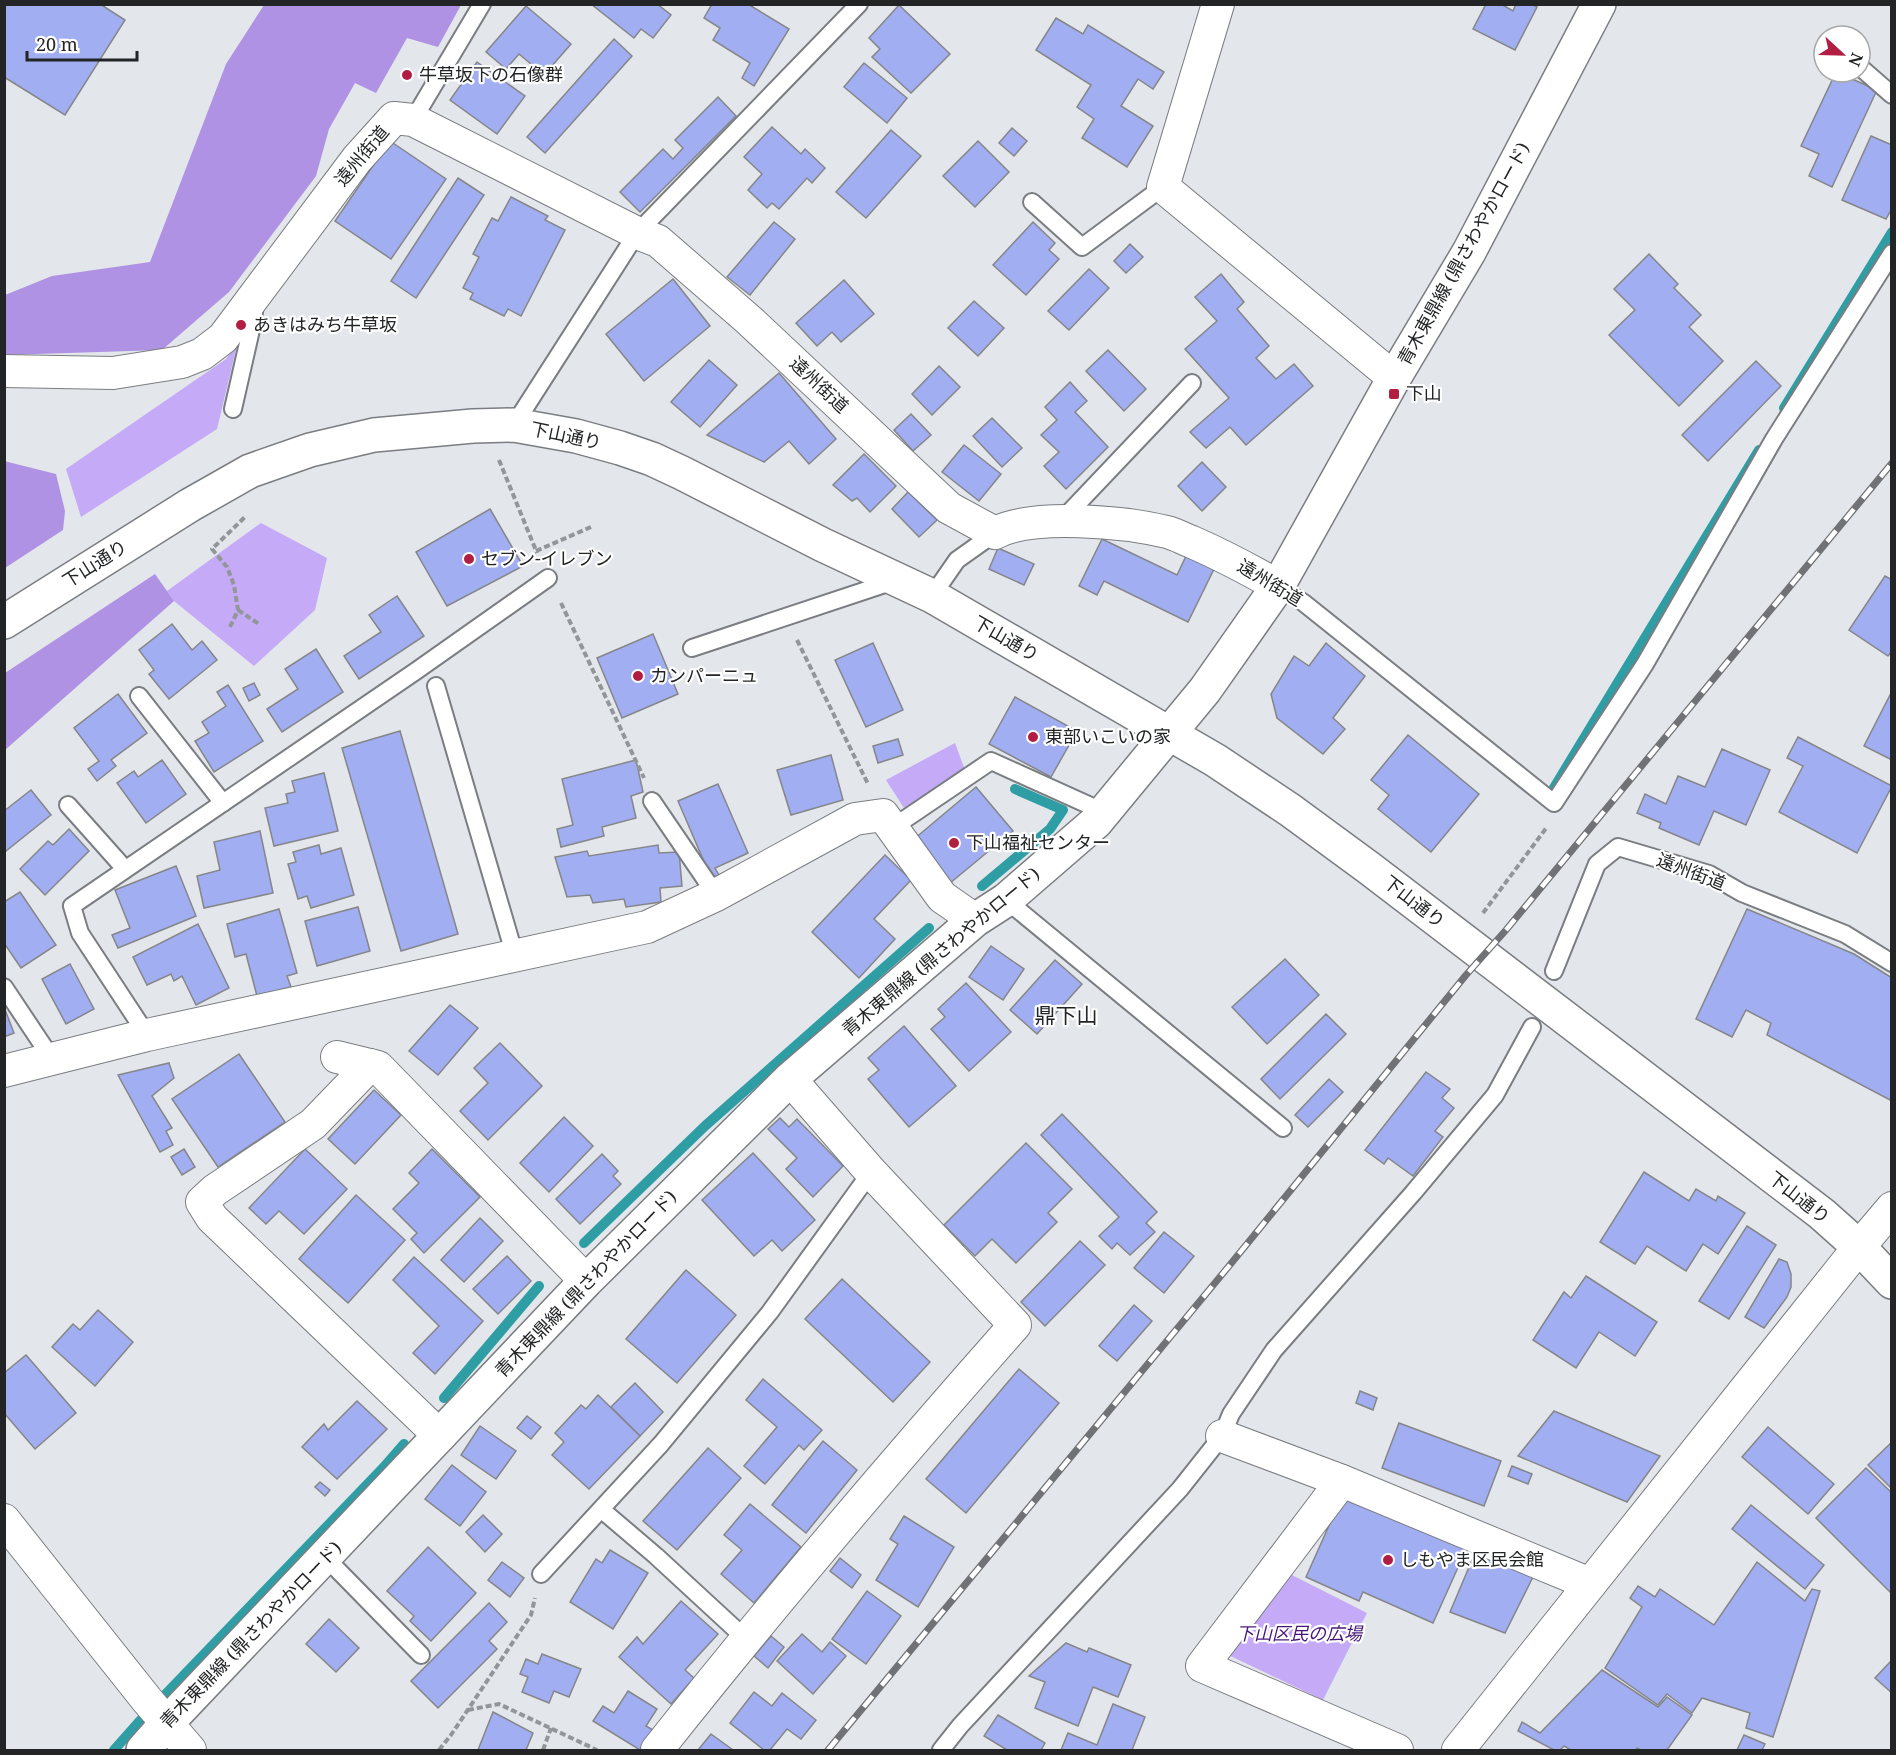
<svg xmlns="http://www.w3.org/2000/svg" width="1896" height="1755" font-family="'Noto Serif','Noto Sans JP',serif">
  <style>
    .green { fill: #c5aaf8 }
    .forest { fill: #af92e4 }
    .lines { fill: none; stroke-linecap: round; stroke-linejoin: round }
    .stream { stroke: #2f9ea4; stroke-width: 10 }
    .building { fill: #a1aef1; stroke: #85868a; stroke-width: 1.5 }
    .lane-casing { stroke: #7a7d81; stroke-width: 20 }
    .street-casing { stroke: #7a7d81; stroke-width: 34 }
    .secondary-casing { stroke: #7a7d81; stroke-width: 36 }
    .path { stroke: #939698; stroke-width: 4; stroke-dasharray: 6 3; stroke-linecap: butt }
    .lane { stroke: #fff; stroke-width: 16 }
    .street { stroke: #fff; stroke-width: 32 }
    .secondary { stroke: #fff; stroke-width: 33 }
    .rail-casing { stroke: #707275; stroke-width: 7 }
    .rail { stroke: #fff; stroke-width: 4.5; stroke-dasharray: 14; stroke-linecap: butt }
    .poi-dot { fill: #b11e42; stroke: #fff; stroke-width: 2 }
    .labels { text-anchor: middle; stroke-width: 4.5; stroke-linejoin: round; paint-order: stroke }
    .poi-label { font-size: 18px; fill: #222425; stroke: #fff; text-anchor: start }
    .street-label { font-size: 18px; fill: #222425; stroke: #fff }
    .park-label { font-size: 18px; font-style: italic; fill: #451677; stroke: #fff }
    .quarter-label { font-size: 21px; fill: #222425; stroke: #fff }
  </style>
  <rect width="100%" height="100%" fill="#e3e6ea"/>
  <g class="green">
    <polygon points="238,341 217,429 81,517 66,469 226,359"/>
    <polygon points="261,523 327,558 315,610 254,666 174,601 167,591"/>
    <polygon points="955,743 965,770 904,808 886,780"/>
    <polygon points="1282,1570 1367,1613 1323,1700 1224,1653"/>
  </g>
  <g class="forest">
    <polygon points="264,5 461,5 438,47 407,38 376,93 355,83 329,129 316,176 229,292 162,350 5,355 5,295 52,276 150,262 226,64"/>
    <polygon points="4,461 56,474 65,511 63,530 5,568"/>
    <polygon points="155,574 174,601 5,750 5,673"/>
  </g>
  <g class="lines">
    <g class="stream">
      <polyline points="1784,408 1892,232"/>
      <polyline points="1552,791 1759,450"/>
      <polyline points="982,886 1050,829 1063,810 1015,789"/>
      <polyline points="584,1243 705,1126 929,928"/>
      <polyline points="444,1398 539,1286"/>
      <polyline points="114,1750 138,1723 384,1467 404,1444"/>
    </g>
  </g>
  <g class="building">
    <polygon points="4,4 100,4 125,20 65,115 4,77"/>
    <polygon points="591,4 657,4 671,15 653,38 641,29 634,38"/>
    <polygon points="712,4 748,4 789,29 754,86 742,78 750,63 713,40 720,28 704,18"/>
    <polygon points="1486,4 1501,4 1513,11 1516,4 1531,4 1537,7 1515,50 1473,29"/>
    <polygon points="899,5 950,54 911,93 872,57 880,49 869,38"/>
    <polygon points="526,6 571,44 544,75 519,54 506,69 486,52"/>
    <polygon points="1056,18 1083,34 1088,25 1164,72 1153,89 1138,79 1121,106 1153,126 1127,167 1082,138 1094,119 1077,107 1091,85 1036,50"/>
    <polygon points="614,39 632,56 545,153 527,137"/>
    <polygon points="477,62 525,96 497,134 450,100"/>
    <polygon points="864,63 907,98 887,123 844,87"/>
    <polygon points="1836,72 1877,90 1832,187 1809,176 1819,154 1801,146"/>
    <polygon points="718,97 736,116 640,212 620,192 663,149 673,159 683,148 675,140"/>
    <polygon points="772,127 801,154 805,149 825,168 812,183 807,178 779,209 772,203 767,208 748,190 762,174 744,157"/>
    <polygon points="1012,128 1027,141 1014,156 999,143"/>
    <polygon points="891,130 921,156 866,218 836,192"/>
    <polygon points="1871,136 1892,145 1892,208 1886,219 1842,200"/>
    <polygon points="390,141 446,179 391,259 335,221"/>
    <polygon points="978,141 1009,172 975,207 943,176"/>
    <polygon points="458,178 484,195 416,298 391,281"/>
    <polygon points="511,197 548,216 545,220 565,230 521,316 508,309 504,316 470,299 473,293 463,288 479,257 473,254 492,218 498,221"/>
    <polygon points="774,222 795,239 750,295 727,277"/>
    <polygon points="1033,222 1055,243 1049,250 1059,259 1026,295 993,265"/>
    <polygon points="1130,244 1143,257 1126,273 1114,261"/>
    <polygon points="1649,254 1678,284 1674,288 1701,315 1689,327 1723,361 1679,406 1609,335 1635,310 1614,289"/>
    <polygon points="1089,269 1109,288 1069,330 1048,311"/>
    <polygon points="1221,274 1244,302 1237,309 1269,346 1256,358 1276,379 1294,364 1313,386 1246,445 1230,427 1206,448 1190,432 1229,398 1185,349 1217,321 1195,297"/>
    <polygon points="673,279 710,326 644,381 606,334"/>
    <polygon points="844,280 874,314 841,342 832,332 817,346 796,323"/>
    <polygon points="974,301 1004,328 978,356 948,328"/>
    <polygon points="1108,350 1146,389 1124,411 1086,371"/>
    <polygon points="709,360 737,385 700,427 671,402"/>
    <polygon points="1756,361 1781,386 1708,461 1682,435"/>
    <polygon points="939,366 960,387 932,415 912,394"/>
    <polygon points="779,373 836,439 809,464 789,441 764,462 707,435"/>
    <polygon points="1070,382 1087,401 1075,412 1108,447 1066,489 1044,466 1059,452 1041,435 1057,420 1045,407"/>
    <polygon points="911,414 931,435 913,451 894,430"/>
    <polygon points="992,418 1022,448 1002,467 973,436"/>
    <polygon points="964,445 1001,474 979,501 942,472"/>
    <polygon points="864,454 896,486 870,512 857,498 852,501 833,485"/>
    <polygon points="1202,462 1226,487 1202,511 1178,486"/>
    <polygon points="908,492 937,520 919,537 892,509"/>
    <polygon points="490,509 523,566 447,606 416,552"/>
    <polygon points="1102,539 1177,575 1187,554 1215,567 1188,622 1104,581 1097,595 1079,586"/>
    <polygon points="998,548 1034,564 1024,585 989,569"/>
    <polygon points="1885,576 1892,580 1892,651 1888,656 1849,630"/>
    <polygon points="397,596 424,636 359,679 344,656 381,632 369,615"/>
    <polygon points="172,624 192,650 202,641 217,660 169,699 149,674 154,670 139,650"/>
    <polygon points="653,634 678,694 622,718 597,658"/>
    <polygon points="873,643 903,710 866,727 835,660"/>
    <polygon points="1326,643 1365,676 1333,718 1345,729 1323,754 1277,718 1271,694 1294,656 1309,666"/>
    <polygon points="316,649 343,692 282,732 267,709 298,689 285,669"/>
    <polygon points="254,683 260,695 249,701 243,688"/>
    <polygon points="228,685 263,741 214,772 195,741 209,733 202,722 226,706 217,692"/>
    <polygon points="1892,691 1892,760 1864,746"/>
    <polygon points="118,694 147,733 111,760 116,766 97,781 88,769 99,761 74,728"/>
    <polygon points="1015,697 1077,731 1051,777 989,744"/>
    <polygon points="400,731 458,934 401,951 342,748"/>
    <polygon points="1408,735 1479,794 1431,852 1378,809 1389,795 1371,780"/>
    <polygon points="1798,737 1892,786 1857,853 1779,812 1803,766 1787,758"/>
    <polygon points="898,739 903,755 878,763 873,746"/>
    <polygon points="1722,749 1770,770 1746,825 1714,811 1699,845 1659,828 1661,823 1637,813 1645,794 1666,804 1678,776 1705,787"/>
    <polygon points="831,755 843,800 791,815 777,770"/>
    <polygon points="162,760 186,794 146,823 117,783 134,771 138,777"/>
    <polygon points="636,760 643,792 631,796 636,818 602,827 604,836 561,847 557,829 573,825 562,779"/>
    <polygon points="324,773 338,831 274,846 265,808 288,803 286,794 295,792 292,781"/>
    <polygon points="718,784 748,853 715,868 719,875 711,878 678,801"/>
    <polygon points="976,787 1013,831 932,898 895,855"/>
    <polygon points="31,790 51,815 6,851 4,849 4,811"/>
    <polygon points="69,829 89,851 45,895 20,869 48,841 53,845"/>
    <polygon points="260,831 273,893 204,908 197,876 220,870 214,842"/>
    <polygon points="319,845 321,854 341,848 354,895 311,908 307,896 298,899 288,864 296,862 293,852"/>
    <polygon points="658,845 659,853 679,852 682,886 660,888 661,902 626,907 624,899 593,903 590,895 567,897 555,857 587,851 589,856"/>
    <polygon points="885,855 911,880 874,919 895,939 859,978 812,932"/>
    <polygon points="176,866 196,916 118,948 112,935 130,928 115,890"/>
    <polygon points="20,892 56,945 21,968 4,943 4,902"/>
    <polygon points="358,907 370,951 317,966 305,921"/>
    <polygon points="279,909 297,973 287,976 291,987 257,996 246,954 235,957 227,924"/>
    <polygon points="1747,909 1854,954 1892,978 1892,1101 1767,1035 1771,1023 1746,1010 1732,1037 1696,1019"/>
    <polygon points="198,924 229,988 196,1005 182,976 174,981 171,974 147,985 133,957"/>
    <polygon points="991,946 1024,969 1003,1000 969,977"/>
    <polygon points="1285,959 1319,995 1267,1044 1232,1007"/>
    <polygon points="1055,960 1082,984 1037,1034 1010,1010"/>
    <polygon points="70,964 94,1009 66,1024 42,979"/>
    <polygon points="966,983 1011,1032 969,1071 931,1029 945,1017 938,1009"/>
    <polygon points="450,1005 478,1028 438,1075 409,1051"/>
    <polygon points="4,1007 14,1033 4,1037"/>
    <polygon points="1326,1014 1346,1034 1280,1099 1261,1079"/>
    <polygon points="904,1026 956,1086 909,1127 868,1079 879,1070 868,1058"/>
    <polygon points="500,1043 542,1086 488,1140 460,1111 488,1083 474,1068"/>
    <polygon points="239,1054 285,1122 218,1167 172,1099"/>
    <polygon points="169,1063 174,1078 152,1096 172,1128 166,1131 173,1145 160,1152 118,1075"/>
    <polygon points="1426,1072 1450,1089 1442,1098 1454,1108 1435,1131 1443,1137 1413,1176 1388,1158 1384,1164 1365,1150"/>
    <polygon points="1329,1079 1343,1092 1308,1127 1295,1115"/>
    <polygon points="374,1090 401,1115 355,1164 328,1139"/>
    <polygon points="1062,1114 1157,1212 1146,1223 1155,1232 1130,1255 1117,1243 1112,1249 1099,1236 1119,1217 1041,1135"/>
    <polygon points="564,1117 593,1146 549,1192 520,1163"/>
    <polygon points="780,1118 789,1127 797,1119 843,1166 813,1197 786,1169 797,1158 768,1129"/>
    <polygon points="1026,1143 1072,1189 1048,1213 1057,1222 1016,1263 992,1239 975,1256 944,1225"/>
    <polygon points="184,1149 195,1167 182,1175 171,1157"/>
    <polygon points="305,1149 347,1189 304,1234 279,1211 266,1224 249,1208"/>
    <polygon points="432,1149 480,1197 424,1253 411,1239 417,1233 393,1209 419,1183 409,1173"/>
    <polygon points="753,1153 815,1220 782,1251 772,1240 754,1256 702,1200"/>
    <polygon points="602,1154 618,1171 613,1176 621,1184 580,1224 556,1199"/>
    <polygon points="1644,1172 1689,1201 1696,1189 1716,1201 1718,1196 1745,1213 1718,1254 1703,1244 1686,1271 1647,1246 1635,1264 1600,1242"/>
    <polygon points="356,1195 405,1240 348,1303 299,1259"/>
    <polygon points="480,1218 503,1241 464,1282 441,1260"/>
    <polygon points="1747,1226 1776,1245 1729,1319 1699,1301"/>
    <polygon points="1164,1232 1194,1256 1164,1293 1134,1268"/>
    <polygon points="1080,1241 1105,1265 1045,1326 1021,1302"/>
    <polygon points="507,1256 531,1281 498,1314 473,1289"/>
    <polygon points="414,1257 483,1321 435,1374 413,1353 439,1326 393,1280"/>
    <polygon points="1779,1259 1787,1262 1791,1274 1791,1287 1787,1297 1764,1328 1745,1317"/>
    <polygon points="686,1270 736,1315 677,1383 626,1339"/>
    <polygon points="1586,1276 1657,1322 1635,1356 1599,1332 1576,1368 1533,1340 1564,1292 1571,1298"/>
    <polygon points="842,1279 930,1362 893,1402 805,1319"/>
    <polygon points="1134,1305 1152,1321 1117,1361 1099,1346"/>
    <polygon points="98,1310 133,1342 95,1386 52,1347 73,1324 80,1330"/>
    <polygon points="26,1355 76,1413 35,1449 4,1413 4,1373"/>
    <polygon points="1019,1369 1059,1403 966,1513 926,1479"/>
    <polygon points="763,1379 822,1430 804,1450 799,1445 765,1484 744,1466 777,1427 746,1400"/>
    <polygon points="635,1383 663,1412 640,1436 611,1407"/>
    <polygon points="1360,1391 1377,1398 1373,1410 1356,1403"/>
    <polygon points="598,1395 640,1436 589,1489 552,1455 564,1442 555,1433 581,1405 586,1409"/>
    <polygon points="357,1401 387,1429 337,1479 302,1447 324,1424 328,1430"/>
    <polygon points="1554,1411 1660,1456 1627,1502 1518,1456"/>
    <polygon points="527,1416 541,1427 531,1439 517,1428"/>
    <polygon points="1399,1423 1501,1461 1484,1506 1382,1468"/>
    <polygon points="480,1426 516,1451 496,1479 461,1455"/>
    <polygon points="1768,1427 1834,1484 1808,1514 1742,1457"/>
    <polygon points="823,1441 857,1470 806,1533 772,1505"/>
    <polygon points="1892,1442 1892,1489 1868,1465"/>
    <polygon points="708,1448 741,1478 677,1550 643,1521"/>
    <polygon points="452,1465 486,1492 460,1526 425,1499"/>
    <polygon points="1512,1466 1532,1474 1528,1484 1508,1476"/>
    <polygon points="1866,1468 1892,1493 1892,1594 1816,1518"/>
    <polygon points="320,1482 330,1490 325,1496 315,1487"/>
    <polygon points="1344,1492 1469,1543 1433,1623 1363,1592 1359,1601 1306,1577"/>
    <polygon points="750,1504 801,1547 754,1603 721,1574 742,1550 724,1535"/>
    <polygon points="1751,1505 1824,1565 1805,1589 1732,1529"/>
    <polygon points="483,1515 502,1534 485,1552 466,1532"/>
    <polygon points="904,1516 954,1547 918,1607 876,1580 898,1544 890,1539"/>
    <polygon points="428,1547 476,1593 431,1641 410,1621 414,1616 387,1591"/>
    <polygon points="610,1550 648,1573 613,1629 570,1602 596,1559 602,1563"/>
    <polygon points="1475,1553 1533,1577 1505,1633 1450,1612"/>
    <polygon points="840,1558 861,1575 852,1588 830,1571"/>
    <polygon points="502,1562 524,1578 510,1597 488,1580"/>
    <polygon points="1757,1562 1805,1601 1812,1589 1820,1591 1773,1737 1746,1728 1750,1713 1702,1698 1692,1713 1667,1694 1658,1705 1605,1668 1642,1607 1630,1598 1638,1586 1655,1597 1660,1589 1714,1625"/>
    <polygon points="867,1591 901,1616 866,1664 832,1639"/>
    <polygon points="681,1601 718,1634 685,1670 694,1678 671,1704 619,1657 637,1637 643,1644"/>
    <polygon points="489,1603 507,1622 489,1641 497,1649 438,1708 411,1681"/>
    <polygon points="329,1619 359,1648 336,1672 306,1644"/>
    <polygon points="802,1634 822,1652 830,1642 846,1656 813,1694 777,1661"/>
    <polygon points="771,1636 784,1647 768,1668 754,1656"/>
    <polygon points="1066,1643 1087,1652 1089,1648 1131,1665 1118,1697 1093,1687 1078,1726 1035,1708 1045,1682 1029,1676"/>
    <polygon points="542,1654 581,1669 569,1697 554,1691 549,1703 522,1692 528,1677 520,1674 526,1659 538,1664"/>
    <polygon points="1892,1660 1892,1693 1875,1678"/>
    <polygon points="1602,1670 1658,1707 1667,1697 1692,1715 1667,1750 1641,1750 1637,1748 1636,1750 1571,1750 1564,1746 1560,1750 1554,1750 1518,1731 1522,1722 1540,1733"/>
    <polygon points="628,1691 657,1709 646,1726 653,1730 640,1750 593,1721 603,1706 614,1713"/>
    <polygon points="754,1692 772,1706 782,1693 816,1720 801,1739 787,1729 770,1750 764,1750 730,1723"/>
    <polygon points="1113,1704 1145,1717 1132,1750 1061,1750 1068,1733 1097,1745"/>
    <polygon points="493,1712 533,1733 526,1750 478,1750"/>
    <polygon points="998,1715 1045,1743 1041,1750 1007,1750 984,1736"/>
    <polygon points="711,1734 733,1750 698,1750"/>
    <polygon points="1744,1735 1765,1744 1762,1750 1737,1750"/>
  </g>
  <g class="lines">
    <defs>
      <g id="lane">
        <polyline points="1860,67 1892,95"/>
        <polyline points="413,120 482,4"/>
        <polyline points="1032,202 1082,247 1163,187"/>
        <polyline points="233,409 253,321 255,303"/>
        <polyline points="514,425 637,233 859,4"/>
        <polyline points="1062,520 1192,383"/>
        <polyline points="1278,586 1304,603 1554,803 1645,664 1774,439 1892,253"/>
        <polyline points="932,596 957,560 995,533"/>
        <polyline points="692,648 897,580"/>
        <polyline points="436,686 515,956"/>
        <polyline points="139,696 223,803"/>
        <polyline points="652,801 716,895"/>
        <polyline points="68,805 125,869"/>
        <polyline points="892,828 991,761 1104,812"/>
        <polyline points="1006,900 1283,1128"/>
        <polyline points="1554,971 1597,864 1618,847 1709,874 1742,893 1845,934 1892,963"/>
        <polyline points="4,987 52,1059"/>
        <polyline points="147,1035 80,933 72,906 416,671 548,578"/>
        <polyline points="602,1510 656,1556 746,1639"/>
        <polyline points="325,1557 421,1655"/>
        <polyline points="541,1574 661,1444 770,1312 871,1172"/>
        <polyline points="941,1750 960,1726 1180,1489 1222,1436 1231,1414 1274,1350 1413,1193 1495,1095 1532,1027"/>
      </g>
      <g id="street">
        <polyline points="1218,4 1163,187 1394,378"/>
        <path d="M4,371l109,2 69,-11 20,-8 21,-16 134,-179 37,-41 19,2 224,113 21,8 92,80 199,187 46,25c38,-20 130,-11 172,-1 8,2 17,7 25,10 30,13 58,28 86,44"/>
        <polyline points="337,1057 378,1067 586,1281"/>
        <polyline points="370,1065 313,1124 215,1190 202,1202 212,1218 440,1436"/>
        <polyline points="4,1071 147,1035 647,927 716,895 855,819 883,815 942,897 975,920"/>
        <polyline points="1222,1436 1342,1481 1590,1584"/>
        <polyline points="1342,1481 1202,1666 1397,1750"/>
        <polyline points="4,1520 147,1700 190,1750"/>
        <path d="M657,1750c115,-145 235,-286 358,-425l-144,-153 -81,-93"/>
        <polyline points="1458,1750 1859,1247 1892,1208"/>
      </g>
      <g id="secondary">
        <polyline points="4,622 190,505 250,471 310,450 374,435 473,426 514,425 576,436 620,448 652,459 682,473 823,545 932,596 1215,760 1290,810 1369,868 1822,1214 1859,1247 1892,1282"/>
        <polyline points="143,1750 166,1724 586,1281 790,1079 975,920 1006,900 1096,822 1205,690 1278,586 1394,378 1469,252 1599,4"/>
      </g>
    </defs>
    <use href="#lane" class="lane-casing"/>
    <use href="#street" class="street-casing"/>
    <use href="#secondary" class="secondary-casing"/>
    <g class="path">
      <polyline points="499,460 537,553"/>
      <polyline points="536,551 591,527"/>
      <polyline points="561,603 644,778"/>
      <polyline points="238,610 259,624"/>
      <polyline points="230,627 238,610 234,585 227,567 212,549 246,516"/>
      <polyline points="797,640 868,784"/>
      <polyline points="1483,913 1547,827"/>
      <polyline points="468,1710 499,1704 597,1750"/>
      <polyline points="439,1750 451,1735 531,1615 535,1598"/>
      <polyline points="543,1750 551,1728"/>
    </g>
    <use href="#lane" class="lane"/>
    <use href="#street" class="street"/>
    <use href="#secondary" class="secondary"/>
    <defs>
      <polyline id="rail" points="828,1750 1229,1266 1466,975 1506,930 1892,463"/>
    </defs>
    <use href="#rail" class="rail-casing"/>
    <use href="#rail" class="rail"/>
  </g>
  <g class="poi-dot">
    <circle cx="407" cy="75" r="6"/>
    <circle cx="241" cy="325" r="6"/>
    <rect x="1388" y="388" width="12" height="12" rx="3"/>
    <circle cx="469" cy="559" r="6"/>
    <circle cx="638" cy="676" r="6"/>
    <circle cx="1033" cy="737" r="6"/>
    <circle cx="954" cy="843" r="6"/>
    <circle cx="1388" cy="1560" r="6"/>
  </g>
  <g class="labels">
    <g class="poi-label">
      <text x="419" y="81">牛草坂下の石像群</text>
      <text x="253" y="331">あきはみち牛草坂</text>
      <text x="1406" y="400">下山</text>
      <text x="481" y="565">セブン-イレブン</text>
      <text x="650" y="682">カンパーニュ</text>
      <text x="1045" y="743">東部いこいの家</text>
      <text x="966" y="849">下山福祉センター</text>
      <text x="1400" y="1566">しもやま区民会館</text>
    </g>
    <g class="street-label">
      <text transform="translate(362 156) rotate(-50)" y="6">遠州街道</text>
      <text transform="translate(1464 254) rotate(-61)" y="6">青木東鼎線 (鼎さわやかロード)</text>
      <text transform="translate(819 385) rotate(43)" y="6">遠州街道</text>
      <text transform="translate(566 436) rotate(12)" y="6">下山通り</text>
      <text transform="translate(95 564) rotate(-32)" y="6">下山通り</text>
      <text transform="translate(1270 583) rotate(31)" y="6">遠州街道</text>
      <text transform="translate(1006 639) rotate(30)" y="6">下山通り</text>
      <text transform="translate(1691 872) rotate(21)" y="6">遠州街道</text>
      <text transform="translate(1414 902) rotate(38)" y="6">下山通り</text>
      <text transform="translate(941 952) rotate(-40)" y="6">青木東鼎線 (鼎さわやかロード)</text>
      <text transform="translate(1799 1198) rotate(38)" y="6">下山通り</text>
      <text transform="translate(586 1284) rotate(-46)" y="6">青木東鼎線 (鼎さわやかロード)</text>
      <text transform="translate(251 1635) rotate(-46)" y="6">青木東鼎線 (鼎さわやかロード)</text>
    </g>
    <g class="park-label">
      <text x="1299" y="1640">下山区民の広場</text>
    </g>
    <g class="quarter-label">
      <text x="1066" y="1023">鼎下山</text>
    </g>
  </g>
  <rect width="1896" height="1755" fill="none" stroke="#222425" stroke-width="12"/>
  <g transform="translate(1842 54) rotate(112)"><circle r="28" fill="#ffffff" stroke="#a7a7a8" stroke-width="1.5"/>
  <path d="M0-4.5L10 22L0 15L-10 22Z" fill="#b11e42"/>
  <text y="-9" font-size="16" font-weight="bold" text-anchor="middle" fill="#222425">N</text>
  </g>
  <path d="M27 51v9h110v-9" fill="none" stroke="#222425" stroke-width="3"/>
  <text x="36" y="51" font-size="18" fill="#222425" stroke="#ffffff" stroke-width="4.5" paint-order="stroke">20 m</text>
</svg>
